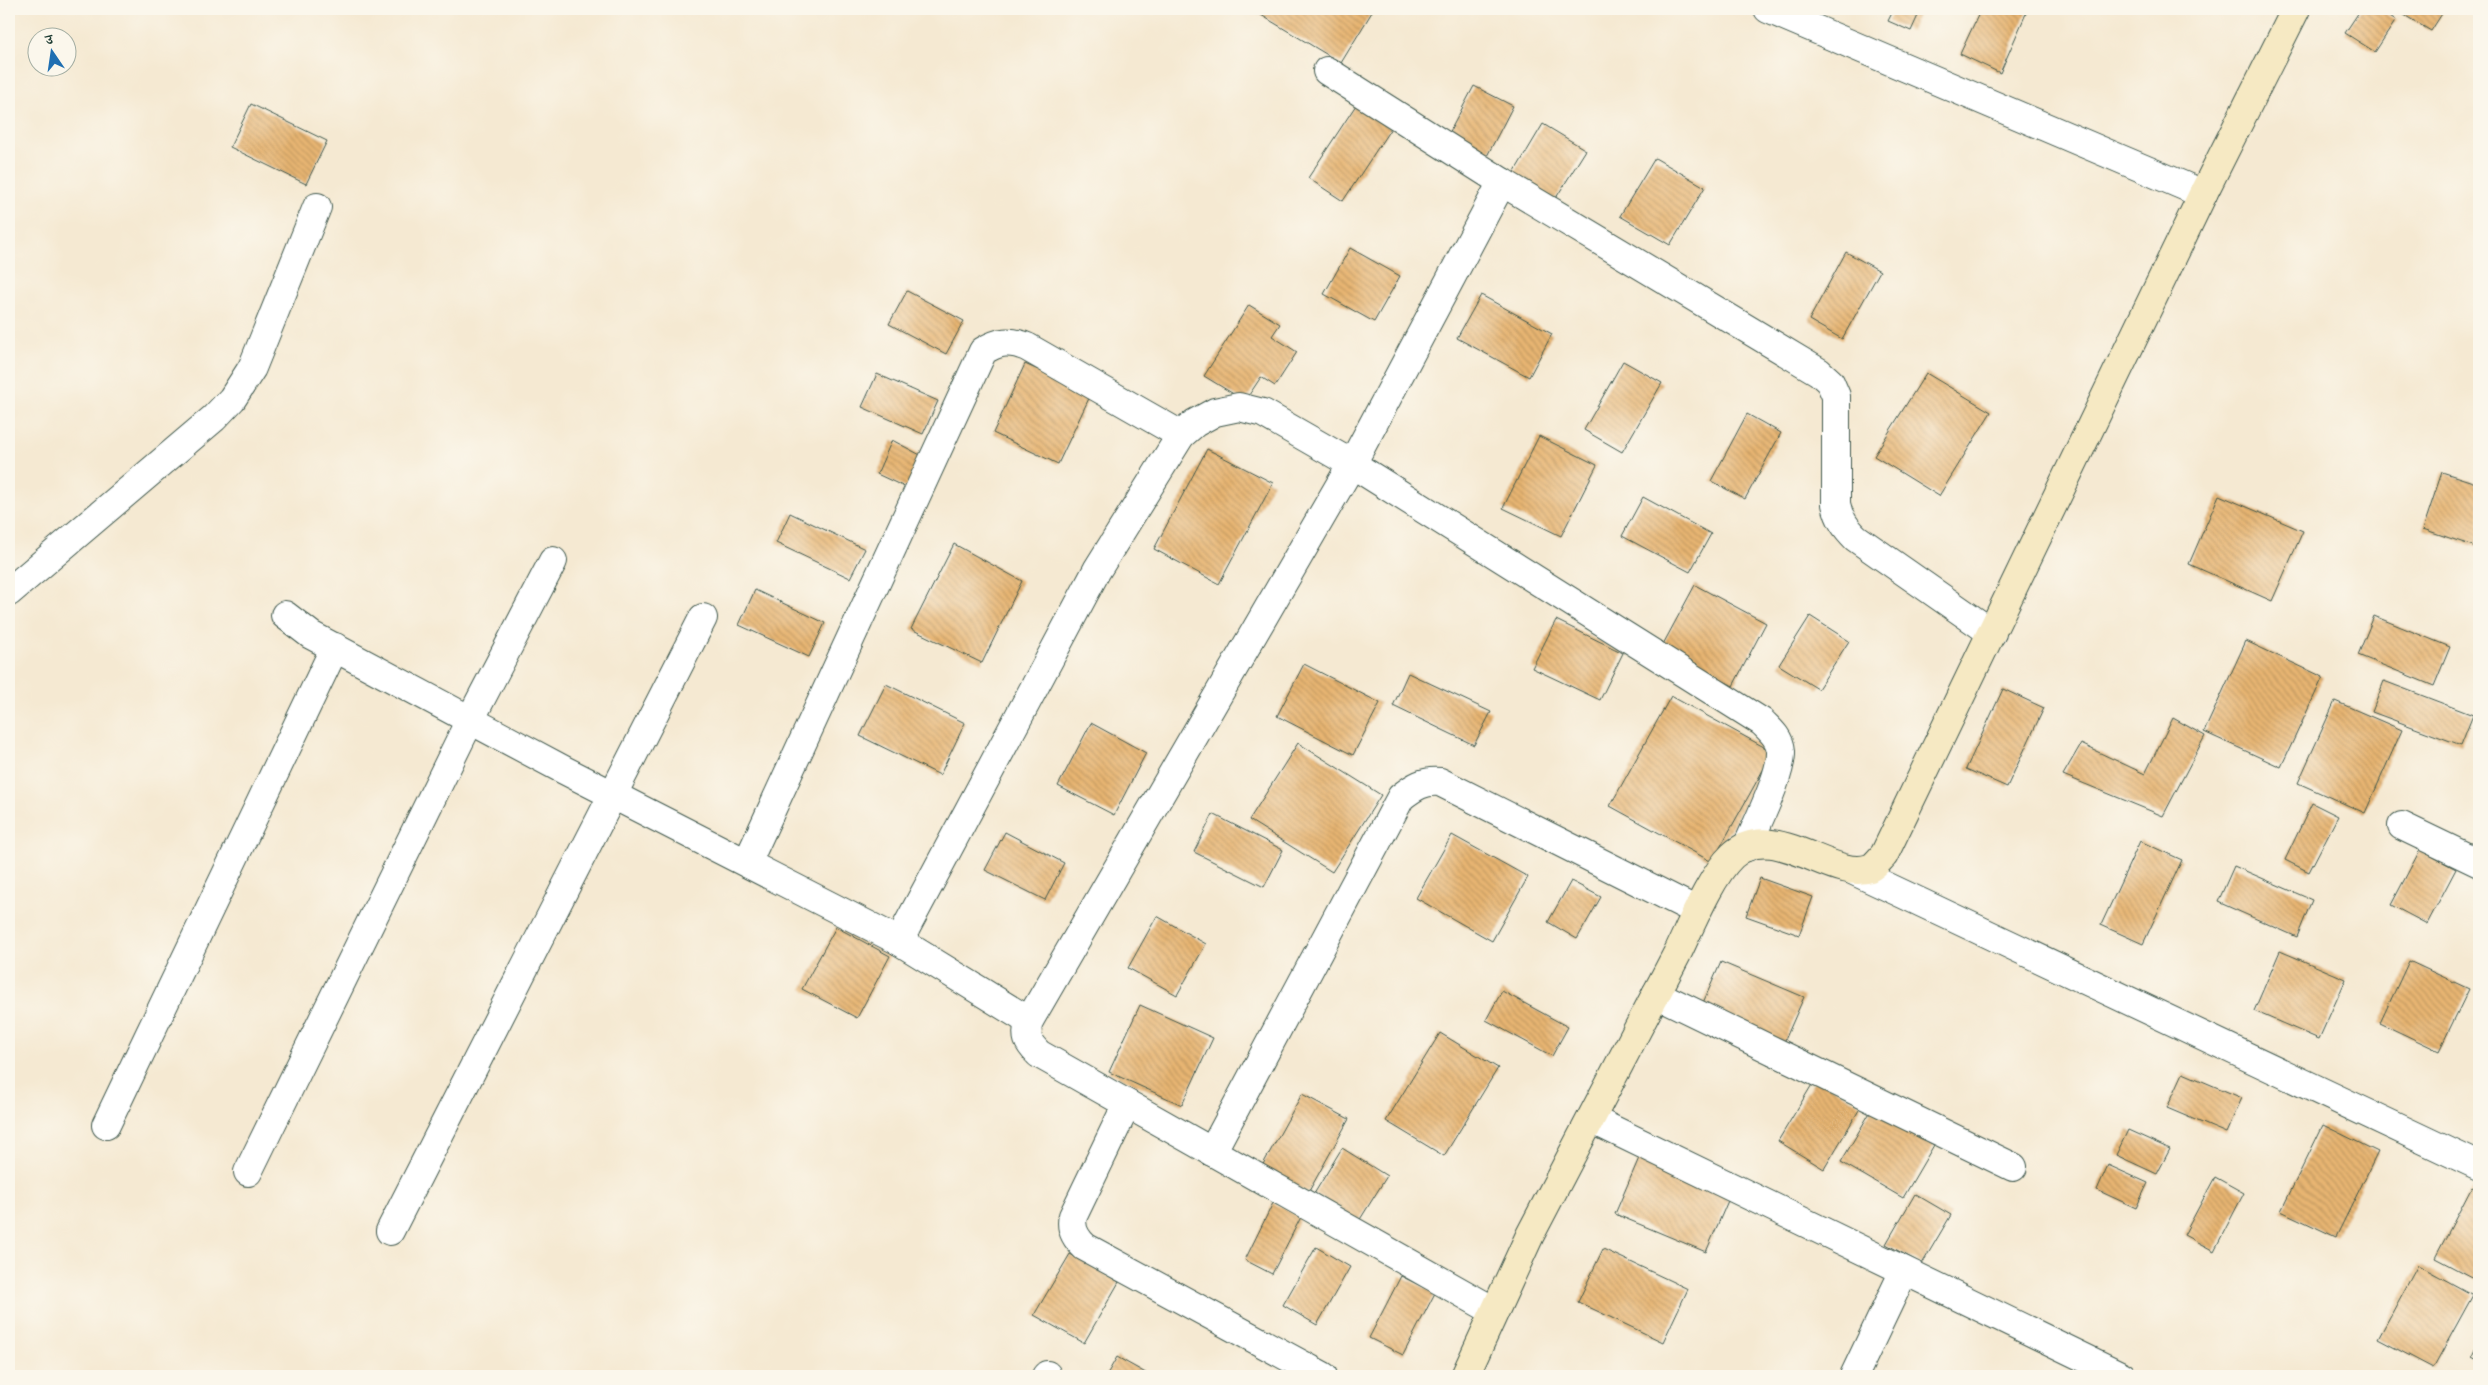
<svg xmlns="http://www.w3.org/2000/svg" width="2488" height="1385" font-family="Cardo,'Noto Serif Devanagari',serif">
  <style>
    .building { fill: url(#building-back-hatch) }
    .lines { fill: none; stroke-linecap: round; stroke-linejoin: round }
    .street-casing { stroke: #3f574c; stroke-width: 30 }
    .secondary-casing { stroke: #3f574c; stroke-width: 30 }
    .street { stroke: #fff; stroke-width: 28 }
    .secondary { stroke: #f6e9c3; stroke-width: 28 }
  </style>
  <defs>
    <pattern id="building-back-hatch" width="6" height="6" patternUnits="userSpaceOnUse" patternTransform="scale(1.25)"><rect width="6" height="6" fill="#e8b572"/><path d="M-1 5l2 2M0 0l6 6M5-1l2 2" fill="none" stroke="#bb945e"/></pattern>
  </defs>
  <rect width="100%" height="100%" fill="#fbf7ec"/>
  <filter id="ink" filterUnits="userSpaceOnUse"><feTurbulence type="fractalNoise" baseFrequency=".02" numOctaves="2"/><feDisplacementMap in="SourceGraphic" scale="10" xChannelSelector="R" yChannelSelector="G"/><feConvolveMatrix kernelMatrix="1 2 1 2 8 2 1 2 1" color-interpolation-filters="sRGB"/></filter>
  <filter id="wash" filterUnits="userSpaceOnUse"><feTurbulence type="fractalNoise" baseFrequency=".0096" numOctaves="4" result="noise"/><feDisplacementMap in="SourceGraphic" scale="20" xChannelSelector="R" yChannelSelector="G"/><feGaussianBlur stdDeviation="1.12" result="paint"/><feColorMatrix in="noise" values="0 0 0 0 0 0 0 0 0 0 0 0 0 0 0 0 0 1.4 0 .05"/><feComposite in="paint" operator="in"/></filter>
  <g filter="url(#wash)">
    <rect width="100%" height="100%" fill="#f5e9d2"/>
    <g id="blocks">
      <g class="building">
        <polygon points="1251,9 1366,9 1372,12 1341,63"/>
        <polygon points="1894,9 1921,9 1911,31 1888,21"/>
        <polygon points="1981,9 2028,9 2000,73 1960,54"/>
        <polygon points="2361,9 2379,9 2396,20 2375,52 2345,33"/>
        <polygon points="2394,9 2445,9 2431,31"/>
        <polygon points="1474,86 1513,106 1486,158 1447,137"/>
        <polygon points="251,104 327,141 306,184 230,147"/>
        <polygon points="1356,105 1391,128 1343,201 1308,178"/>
        <polygon points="1543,124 1586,150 1554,201 1512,176"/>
        <polygon points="1655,158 1705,187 1670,245 1620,216"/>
        <polygon points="1350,248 1400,276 1374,322 1324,294"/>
        <polygon points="1846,252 1880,271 1842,339 1809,320"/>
        <polygon points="907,291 964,321 946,354 889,324"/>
        <polygon points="1481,295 1552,334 1529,377 1457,338"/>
        <polygon points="1249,305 1280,324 1272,336 1297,352 1275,386 1261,377 1245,401 1204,376"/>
        <polygon points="1623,361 1662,383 1622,452 1584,430"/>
        <polygon points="1025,364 1091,394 1058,464 993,433"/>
        <polygon points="1926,373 1991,412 1939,496 1874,456"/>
        <polygon points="877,374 938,401 923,434 862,407"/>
        <polygon points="1747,414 1781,433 1745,499 1711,481"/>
        <polygon points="1539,436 1597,465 1561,536 1503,508"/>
        <polygon points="892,440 926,458 909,489 877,474"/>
        <polygon points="1207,449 1273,483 1219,584 1154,549"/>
        <polygon points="2442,472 2479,484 2479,548 2423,529"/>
        <polygon points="2219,495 2303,531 2272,601 2189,564"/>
        <polygon points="1643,497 1711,534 1690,572 1622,536"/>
        <polygon points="790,513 865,549 850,578 776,543"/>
        <polygon points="954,544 1022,581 982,663 911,629"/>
        <polygon points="1695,585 1766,623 1733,686 1661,648"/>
        <polygon points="755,590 825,623 809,657 739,625"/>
        <polygon points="1810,616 1849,641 1818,689 1779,665"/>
        <polygon points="2374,616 2450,647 2434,686 2358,655"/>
        <polygon points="1556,620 1623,653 1600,700 1532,668"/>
        <polygon points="2246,641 2323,677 2281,767 2204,732"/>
        <polygon points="1304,664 1380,703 1353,755 1277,716"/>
        <polygon points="1408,673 1491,712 1474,745 1393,706"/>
        <polygon points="2384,681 2473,715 2461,745 2372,712"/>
        <polygon points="886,684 965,723 940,775 860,736"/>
        <polygon points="2003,689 2044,708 2007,787 1966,769"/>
        <polygon points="1671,696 1773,752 1712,862 1610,806"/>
        <polygon points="2335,701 2402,730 2365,813 2298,783"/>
        <polygon points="2173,718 2205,736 2163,816 2063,775 2081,744 2145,774"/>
        <polygon points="1091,723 1146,753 1114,815 1058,786"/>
        <polygon points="1298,743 1381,795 1332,872 1249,820"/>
        <polygon points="2312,803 2338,816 2309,872 2285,860"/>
        <polygon points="1213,814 1283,850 1264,887 1194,852"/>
        <polygon points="1005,832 1064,863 1045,900 985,870"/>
        <polygon points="1452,835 1528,877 1492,941 1416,898"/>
        <polygon points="2140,841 2182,860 2143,944 2101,925"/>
        <polygon points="2420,850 2456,869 2427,924 2391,905"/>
        <polygon points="2234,866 2312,900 2297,937 2218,902"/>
        <polygon points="1760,878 1813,897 1799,935 1746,916"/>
        <polygon points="1571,881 1601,897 1577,939 1548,922"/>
        <polygon points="1157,916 1206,944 1177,995 1128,968"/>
        <polygon points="836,927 890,956 857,1018 802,989"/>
        <polygon points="2280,951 2346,979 2319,1039 2254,1011"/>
        <polygon points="2409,961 2469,989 2439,1051 2380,1023"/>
        <polygon points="1721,962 1804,997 1781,1049 1698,1014"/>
        <polygon points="1502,991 1568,1027 1552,1056 1486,1020"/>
        <polygon points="1140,1005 1213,1038 1182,1105 1109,1072"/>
        <polygon points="1440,1033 1498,1068 1444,1156 1386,1121"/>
        <polygon points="2183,1073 2242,1098 2226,1133 2167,1108"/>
        <polygon points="1816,1078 1862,1105 1824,1169 1778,1141"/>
        <polygon points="1302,1094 1349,1119 1308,1193 1261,1168"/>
        <polygon points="1872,1109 1934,1145 1903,1198 1841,1162"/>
        <polygon points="2323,1125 2378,1152 2336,1237 2281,1211"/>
        <polygon points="2128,1130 2170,1149 2157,1174 2116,1155"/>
        <polygon points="1342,1148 1387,1176 1359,1221 1314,1194"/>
        <polygon points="1642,1151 1733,1189 1706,1252 1615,1214"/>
        <polygon points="2108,1165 2148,1183 2136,1208 2097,1190"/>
        <polygon points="2215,1177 2244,1193 2214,1251 2184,1235"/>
        <polygon points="2472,1187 2479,1191 2479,1276 2477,1280 2435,1258"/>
        <polygon points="1915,1194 1951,1215 1922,1264 1886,1244"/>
        <polygon points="1273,1203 1301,1217 1272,1274 1245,1260"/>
        <polygon points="1316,1247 1350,1267 1317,1325 1283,1305"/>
        <polygon points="1603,1249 1688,1289 1663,1342 1578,1302"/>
        <polygon points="1070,1254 1119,1282 1084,1343 1034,1315"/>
        <polygon points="2418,1265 2473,1295 2433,1368 2378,1339"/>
        <polygon points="1401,1276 1435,1293 1403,1355 1369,1338"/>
        <polygon points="2479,1342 2479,1361 2472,1357"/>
        <polygon points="1117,1357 1151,1376 1106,1376"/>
      </g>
    </g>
  </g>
  <g filter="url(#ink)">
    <use href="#blocks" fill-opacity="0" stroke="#3f574c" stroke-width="1"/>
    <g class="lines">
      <defs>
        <g id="street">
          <polyline points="1768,9 2203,194"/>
          <path d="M1327,71l175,111 317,190 11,10 6,14v108c3,15 10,24 20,34l136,95"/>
          <polyline points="9,592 214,418 232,399 252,368 317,207"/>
          <polyline points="285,615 311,635 564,770 899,941 1029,1021"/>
          <polyline points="2402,826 2479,863"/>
          <path d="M747,863l236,-512c16,-10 27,-11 44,-4l154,88"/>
          <polyline points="1852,870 2479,1166"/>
          <path d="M899,941l198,-371 84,-135 14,-12 20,-11 24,-5 24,6 89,51 410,258c8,8 18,16 19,29 1,23 -24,72 -34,96"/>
          <polyline points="1656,994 2013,1167"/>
          <path d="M1127,1104l-54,112c-3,12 2,22 12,31l238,129"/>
          <polyline points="1591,1119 2122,1376"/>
          <polyline points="106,1125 335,647"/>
          <path d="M1212,1152l189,-355c13,-10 23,-17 39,-15l257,129"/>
          <polyline points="248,1172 470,720 553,561"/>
          <polyline points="390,1231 703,618"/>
          <path d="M1494,1311l-455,-257c-12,-12 -14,-17 -10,-33l323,-557 150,-282"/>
          <polyline points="1046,1376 1047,1375"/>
          <polyline points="1854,1376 1904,1271"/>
        </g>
        <path id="secondary" d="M1465,1376l65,-141 148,-283c13,-27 33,-76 54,-96 41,-39 100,26 138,12 5,-2 10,-9 14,-13l319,-661 93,-185"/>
      </defs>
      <use href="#street" class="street-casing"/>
      <use href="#secondary" class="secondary-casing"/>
      <use href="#street" class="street"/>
      <use href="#secondary" class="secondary"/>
    </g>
  </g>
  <rect width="2488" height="1385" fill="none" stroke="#fbf7ec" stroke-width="30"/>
  <g transform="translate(52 52) rotate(347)"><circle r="24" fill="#fbf7ec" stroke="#a3ada2"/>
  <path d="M0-4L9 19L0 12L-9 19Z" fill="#1f6fb2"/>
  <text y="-8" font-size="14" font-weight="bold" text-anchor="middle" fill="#1f3d34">उ</text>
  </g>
</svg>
